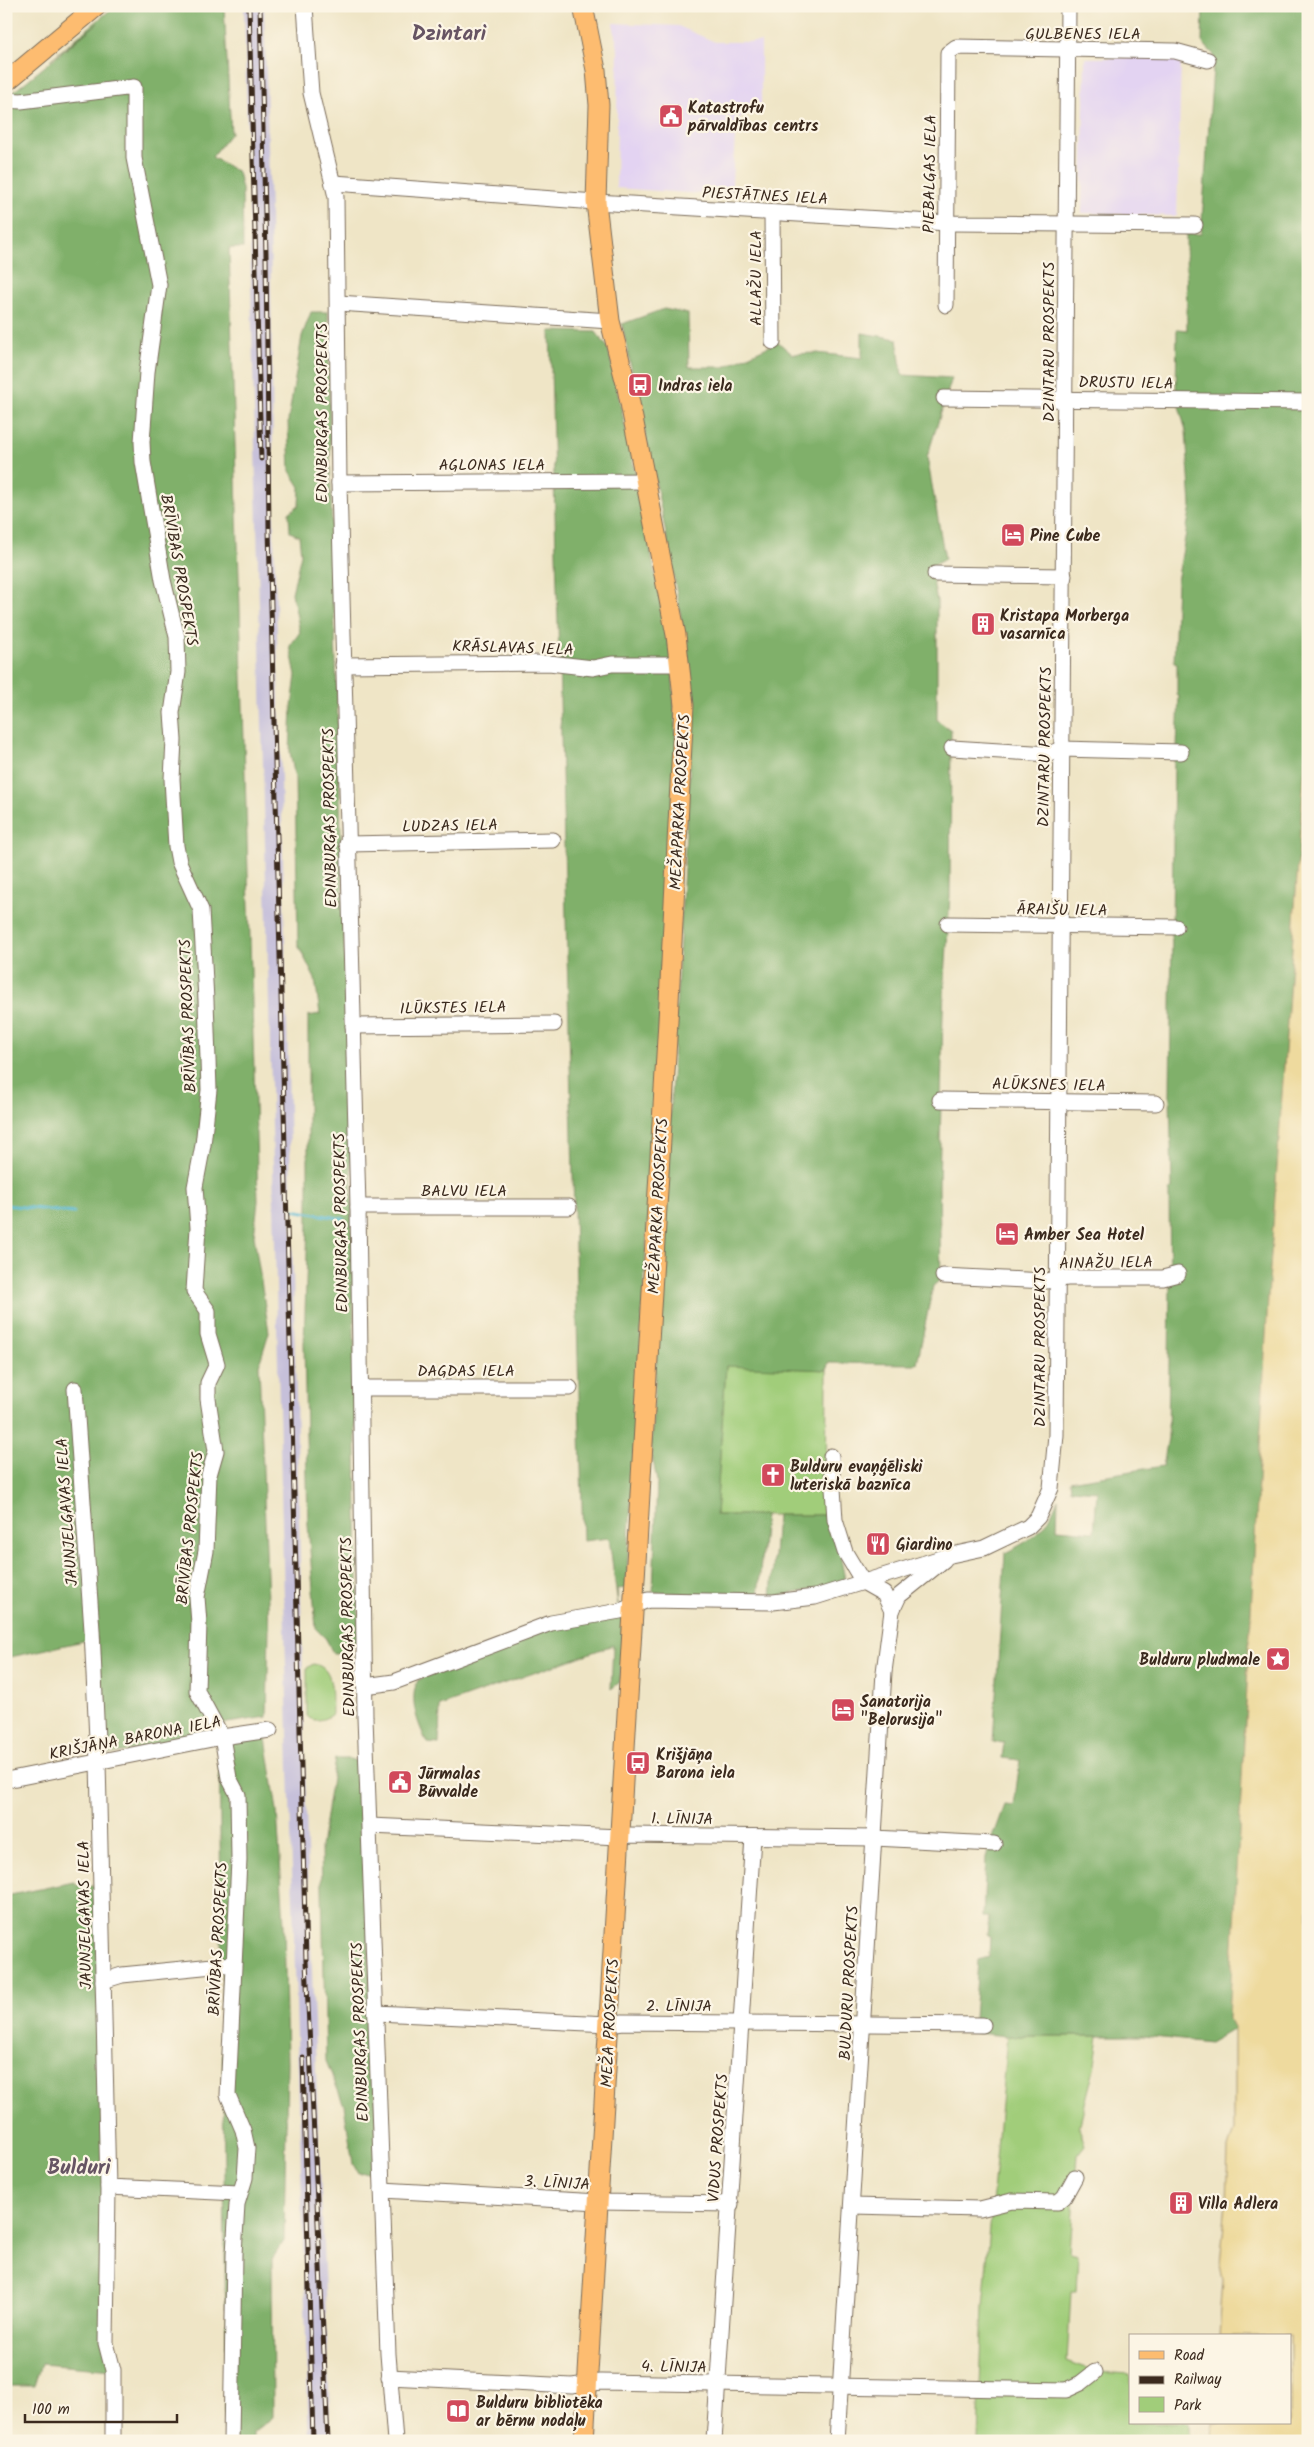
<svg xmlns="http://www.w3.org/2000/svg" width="1314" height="2447" font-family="Kalam,sans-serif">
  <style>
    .built { fill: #e3d3f2 }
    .industrial { fill: #c6c0da }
    .green { fill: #a1cd7a; stroke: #6e7c4c }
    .forest { fill: #80b06a; stroke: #5e6d44 }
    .sand { fill: #eeda9e; stroke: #94825e }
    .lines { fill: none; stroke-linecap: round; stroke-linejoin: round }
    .stream { stroke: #54b8d3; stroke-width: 3 }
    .minor-casing { stroke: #7a6b59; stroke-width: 17 }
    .major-casing { stroke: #7a6b59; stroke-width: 21 }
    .minor { stroke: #fff; stroke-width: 15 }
    .major { stroke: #fdbc6f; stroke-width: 19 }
    .rail-casing { stroke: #3b2a1e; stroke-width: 5 }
    .rail { stroke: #fcf5e5; stroke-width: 3; stroke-dasharray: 9; stroke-linecap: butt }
    .labels { text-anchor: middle; stroke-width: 4.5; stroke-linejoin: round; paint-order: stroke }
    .street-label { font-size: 16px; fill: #3b2a1e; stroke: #fcf5e5 }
    .poi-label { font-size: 16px; font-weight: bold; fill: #3b2a1e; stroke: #fcf5e5; text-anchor: start }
    .district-label { font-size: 21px; font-weight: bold; fill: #665463; stroke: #fcf5e5 }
  </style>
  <rect width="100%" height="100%" fill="#fcf5e5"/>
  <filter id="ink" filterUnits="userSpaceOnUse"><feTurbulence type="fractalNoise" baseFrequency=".02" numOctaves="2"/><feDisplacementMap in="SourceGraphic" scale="10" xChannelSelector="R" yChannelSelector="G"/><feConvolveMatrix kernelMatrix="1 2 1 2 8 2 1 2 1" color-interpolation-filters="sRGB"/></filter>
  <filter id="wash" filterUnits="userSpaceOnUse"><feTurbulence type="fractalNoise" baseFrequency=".0096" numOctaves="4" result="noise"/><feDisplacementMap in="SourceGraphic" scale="20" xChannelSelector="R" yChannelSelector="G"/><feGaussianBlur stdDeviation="1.12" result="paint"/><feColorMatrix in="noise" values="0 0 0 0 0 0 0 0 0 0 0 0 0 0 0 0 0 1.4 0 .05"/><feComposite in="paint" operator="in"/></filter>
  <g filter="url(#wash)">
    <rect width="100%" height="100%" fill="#efe5c6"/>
    <g class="built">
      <polygon points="613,23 678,26 715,42 761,42 761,114 745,113 736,121 731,196 616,188 618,49"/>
      <polygon points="1175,57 1181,60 1177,216 1082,213 1085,58"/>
    </g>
    <polygon class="industrial" points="244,6 264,6 270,211 274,537 280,737 307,1846 331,2441 309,2441 283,1565"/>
    <g class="green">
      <polygon points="726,1365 827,1370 826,1515 716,1515"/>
      <path d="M313,1664c23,3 18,33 19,50 -7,6 -19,9 -25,2v-48z"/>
      <polygon points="1007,2036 1099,2036 1095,2064 1079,2128 1085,2145 1077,2155 1070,2252 1078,2254 1076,2292 1071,2292 1067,2362 1095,2372 1130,2374 1130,2423 1189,2423 1189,2441 978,2441 983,2306"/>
    </g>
    <g class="forest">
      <polygon points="115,6 224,6 231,133 212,157 238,172 242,189 243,248 229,248 258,1201 254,1236 269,1332 259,1365 269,1628 267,1717 227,1723 218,1729 221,1737 103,1755 97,1638 6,1658 6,98 98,23 50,60"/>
      <path d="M1203,6h105v713l-40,580 -39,720 5,10 -24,14 -66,-7h-137l-31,-3 -2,-14 4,-59 11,-3 1,-21 -3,-1 2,-18h-6l3,-60 19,-52 9,1 6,-46 -18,-2 2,-15 -11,-1 12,-189c30,-15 42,-23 53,-55l-1,31 37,3 3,-41 -26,-2 -1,-8 93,-15 5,-28 2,-150 -1,-96 3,-4 -2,-92 4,-338 3,-11 2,-51 -2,-1v-31l-3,-1 3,-82 14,-75 -5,-75 -10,-36 1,-66 10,1 -1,-96h15l13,-179 -12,-13z"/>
      <path d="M664,309l24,5 1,53h35l54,-25 14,12 25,-1 45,5v-25l35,6 5,36 50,3 -25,79 18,102 -15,8 7,34v119l14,10 -1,165 -7,117 -4,176 2,91 -8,7 -16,78 -89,-1 -1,7 -101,-4 -10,149h49l-7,82 -105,-5 4,-111 -6,-31 41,-723c-1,-51 -9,-100 -18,-150 -15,-85 -35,-169 -52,-253z"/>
      <polygon points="311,312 328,312 331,497 352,1202 359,1638 349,1652 333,1653 326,1639 316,1629 308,1524 304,1344 308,1222 308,1016 320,1014 315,979 298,945 295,778 290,752 292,707 296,675 290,646 300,632 292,593 301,554 299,536 290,532 289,513 299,505 300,487 290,471 288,421 302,336"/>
      <polygon points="550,331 596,332 608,348 634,467 672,660 676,742 626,1588 617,1589 618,1605 609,1538 583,1541"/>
      <polygon points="777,1515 826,1515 835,1530 846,1584 771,1597"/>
      <path d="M619,1617l4,5 -3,60 -9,7 2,-44 -173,61 -1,38 -12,-1c-9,-20 -19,-43 -9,-63l130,-52z"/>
      <polygon points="266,1738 277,1811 284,1924 287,2062 284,2241 272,2259 273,2417 253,2433 253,2441 224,2441 226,2342 219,1745"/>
      <polygon points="335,1759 350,1759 358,1762 361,1767 379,2171 358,2173 353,2164 344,2105 326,2061 321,1847"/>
      <polygon points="74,1882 79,1886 97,1886 113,2370 41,2364 34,2386 6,2386 6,1896"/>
    </g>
    <polygon class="sand" points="1308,719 1308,2441 1212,2441 1213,2423 1290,2423 1290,2336 1219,2336 1223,2279 1220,2264 1226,2203 1228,2149 1234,2130 1234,2029 1229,2019 1268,1299"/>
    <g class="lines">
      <g class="stream">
        <polyline points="6,1205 74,1213"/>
        <polyline points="293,1210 344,1219"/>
      </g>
    </g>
  </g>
  <g filter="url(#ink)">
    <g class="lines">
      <defs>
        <g id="minor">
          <polyline points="305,6 311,93 336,197 339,483 358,1207 365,1717 388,2354 395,2441"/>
          <polyline points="6,100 21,101 134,87 134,158 159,285 147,372 142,442 143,462 163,580 177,637 178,672 172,713 174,740 172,779 176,846 179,862 201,910 206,1000 209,1090 203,1145 195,1187 198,1228 194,1291 208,1311 208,1334 217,1364 208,1383 208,1399 216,1451 209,1475 206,1551 197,1597 199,1623 197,1691 222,1737 229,1778 238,1795 239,1860 228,2095 243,2130 247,2148 245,2178 237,2204 234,2254 231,2441"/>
          <polyline points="334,183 596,202 948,223 1195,225"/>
          <polyline points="772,213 773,342"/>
          <polyline points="338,303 610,321"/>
          <polyline points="946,305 948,53 956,47 1175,51 1208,60"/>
          <polyline points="944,398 1308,402"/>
          <polyline points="339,483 646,481"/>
          <polyline points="935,574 1064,576"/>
          <polyline points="343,665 549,663 593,668 612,664 681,664"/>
          <polyline points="952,748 1049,754 1061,749 1181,752"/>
          <polyline points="347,844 553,840"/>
          <polyline points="948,924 1176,927"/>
          <polyline points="353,1026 554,1024"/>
          <polyline points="940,1100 1156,1103"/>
          <polyline points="358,1207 569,1207"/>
          <polyline points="943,1276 1046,1281 1067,1278 1163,1278 1178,1274"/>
          <polyline points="361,1388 570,1388"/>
          <polyline points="75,1389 92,1630 98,1762 108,2187 106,2343 113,2370 113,2441"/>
          <polyline points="831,1456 835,1520 845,1552 863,1582 884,1594 892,1611"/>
          <polyline points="365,1686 394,1682 551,1623 620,1611 648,1600 773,1602 815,1597 951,1555 984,1548 1028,1527 1038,1517 1051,1488 1056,1435 1068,6"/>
          <polyline points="6,1780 222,1737 270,1730"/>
          <polyline points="370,1826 620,1837 629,1835 874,1838 994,1844"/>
          <polyline points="103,1981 122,1975 233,1964"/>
          <polyline points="376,2013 609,2024 623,2022 983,2025"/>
          <polyline points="108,2187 239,2193"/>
          <polyline points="382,2190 599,2202 731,2204"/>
          <polyline points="852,2206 980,2209 1012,2201 1058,2202 1064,2197 1075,2177"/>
          <polyline points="389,2377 572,2386 601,2382 1066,2390 1081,2383 1095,2372"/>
          <polyline points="714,2441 753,1837"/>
          <polyline points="837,2441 884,1672 892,1611 899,1596 944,1560"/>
        </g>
        <g id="major">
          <polyline points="583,6 596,70 599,105 596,202 610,321 627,388 676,635 684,705 668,1021 584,2441"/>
          <polyline points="6,82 97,6"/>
        </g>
      </defs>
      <use href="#minor" class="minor-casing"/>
      <use href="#major" class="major-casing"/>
      <use href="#minor" class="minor"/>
      <use href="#major" class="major"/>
      <defs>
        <g id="rail">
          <polyline points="249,6 261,459"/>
          <polyline points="260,6 266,255 269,529 306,1961 328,2441"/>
          <polyline points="303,2058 313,2441"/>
        </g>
      </defs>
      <use href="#rail" class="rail-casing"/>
      <use href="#rail" class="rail"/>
    </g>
  </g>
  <defs>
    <symbol id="civic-square" viewBox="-11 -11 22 22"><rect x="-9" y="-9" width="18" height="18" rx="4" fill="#d1495b" stroke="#fcf5e5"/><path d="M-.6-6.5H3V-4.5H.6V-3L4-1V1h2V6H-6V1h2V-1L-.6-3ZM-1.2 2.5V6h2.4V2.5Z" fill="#fff"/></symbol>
    <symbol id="bus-square" viewBox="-11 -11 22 22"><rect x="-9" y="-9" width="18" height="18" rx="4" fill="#d1495b" stroke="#fcf5e5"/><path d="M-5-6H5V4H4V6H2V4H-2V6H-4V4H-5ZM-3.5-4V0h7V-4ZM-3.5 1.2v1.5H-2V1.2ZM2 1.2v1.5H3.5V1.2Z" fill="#fff"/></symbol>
    <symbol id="hotel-square" viewBox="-11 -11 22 22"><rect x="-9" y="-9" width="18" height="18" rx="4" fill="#d1495b" stroke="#fcf5e5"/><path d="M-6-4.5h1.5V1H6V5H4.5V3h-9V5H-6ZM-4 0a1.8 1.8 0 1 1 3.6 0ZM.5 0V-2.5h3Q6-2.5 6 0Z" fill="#fff"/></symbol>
    <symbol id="building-square" viewBox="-11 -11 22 22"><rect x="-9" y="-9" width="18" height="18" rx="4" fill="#d1495b" stroke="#fcf5e5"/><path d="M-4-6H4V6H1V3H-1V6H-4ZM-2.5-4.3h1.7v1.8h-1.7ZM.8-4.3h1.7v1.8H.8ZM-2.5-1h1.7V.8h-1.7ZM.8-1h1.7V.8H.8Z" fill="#fff"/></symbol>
    <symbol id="church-square" viewBox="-11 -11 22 22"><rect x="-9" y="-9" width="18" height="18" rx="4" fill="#d1495b" stroke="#fcf5e5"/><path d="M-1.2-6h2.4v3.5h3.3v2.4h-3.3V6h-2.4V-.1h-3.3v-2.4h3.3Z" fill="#fff"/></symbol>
    <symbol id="restaurant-square" viewBox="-11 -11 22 22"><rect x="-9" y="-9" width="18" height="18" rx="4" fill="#d1495b" stroke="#fcf5e5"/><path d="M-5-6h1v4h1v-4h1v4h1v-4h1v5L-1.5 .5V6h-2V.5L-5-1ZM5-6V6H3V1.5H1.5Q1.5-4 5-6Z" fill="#fff"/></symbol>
    <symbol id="sight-square" viewBox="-11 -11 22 22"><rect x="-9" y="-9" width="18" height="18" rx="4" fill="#d1495b" stroke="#fcf5e5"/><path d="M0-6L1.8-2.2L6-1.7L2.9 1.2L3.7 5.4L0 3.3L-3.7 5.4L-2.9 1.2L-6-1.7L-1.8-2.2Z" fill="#fff"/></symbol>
    <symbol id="library-square" viewBox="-11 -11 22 22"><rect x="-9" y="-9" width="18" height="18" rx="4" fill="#d1495b" stroke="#fcf5e5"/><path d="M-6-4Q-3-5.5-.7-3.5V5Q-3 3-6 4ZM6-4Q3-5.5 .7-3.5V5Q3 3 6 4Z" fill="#fff"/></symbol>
  </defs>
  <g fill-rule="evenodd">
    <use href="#civic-square" x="657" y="102" width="28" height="28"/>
    <use href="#bus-square" x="626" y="371" width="28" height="28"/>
    <use href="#hotel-square" x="999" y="521" width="28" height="28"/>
    <use href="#building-square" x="969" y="610" width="28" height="28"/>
    <use href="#hotel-square" x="993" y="1220" width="28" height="28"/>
    <use href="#church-square" x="759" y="1461" width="28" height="28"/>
    <use href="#restaurant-square" x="864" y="1530" width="28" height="28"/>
    <use href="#sight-square" x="1264" y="1645" width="28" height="28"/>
    <use href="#hotel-square" x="829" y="1696" width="28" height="28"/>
    <use href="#bus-square" x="624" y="1749" width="28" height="28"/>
    <use href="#civic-square" x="386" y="1768" width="28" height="28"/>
    <use href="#building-square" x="1167" y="2189" width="28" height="28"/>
    <use href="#library-square" x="444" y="2397" width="28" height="28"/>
  </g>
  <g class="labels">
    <g class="street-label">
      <text x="1083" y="39">GULBENES IELA</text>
      <text transform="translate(929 174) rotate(-89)" y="6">PIEBALGAS IELA</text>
      <text transform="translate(765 195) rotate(3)" y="6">PIESTĀTNES IELA</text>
      <text transform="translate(755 278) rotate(-90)" y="6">ALLAŽU IELA</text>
      <text transform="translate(1048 342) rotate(-90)" y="6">DZINTARU PROSPEKTS</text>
      <text transform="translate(1126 382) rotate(1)" y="6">DRUSTU IELA</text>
      <text transform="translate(321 413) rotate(-90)" y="6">EDINBURGAS PROSPEKTS</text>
      <text x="492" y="470">AGLONAS IELA</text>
      <text transform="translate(180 570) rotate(80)" y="6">BRĪVĪBAS PROSPEKTS</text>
      <text transform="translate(513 647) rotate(2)" y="6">KRĀSLAVAS IELA</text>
      <text transform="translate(1044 747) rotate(-89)" y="6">DZINTARU PROSPEKTS</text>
      <text transform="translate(679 802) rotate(-87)" y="6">MEŽAPARKA PROSPEKTS</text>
      <text transform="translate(329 818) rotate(-91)" y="6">EDINBURGAS PROSPEKTS</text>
      <text transform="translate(450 825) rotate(-1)" y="6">LUDZAS IELA</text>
      <text transform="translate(1062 909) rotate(1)" y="6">ĀRAIŠU IELA</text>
      <text transform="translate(453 1007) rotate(-1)" y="6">ILŪKSTES IELA</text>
      <text transform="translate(187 1016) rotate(-92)" y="6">BRĪVĪBAS PROSPEKTS</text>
      <text transform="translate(1049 1084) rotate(1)" y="6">ALŪKSNES IELA</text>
      <text x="464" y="1196">BALVU IELA</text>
      <text transform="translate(657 1206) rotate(-87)" y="6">MEŽAPARKA PROSPEKTS</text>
      <text transform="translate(340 1223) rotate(-91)" y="6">EDINBURGAS PROSPEKTS</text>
      <text transform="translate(1106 1262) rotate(-1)" y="6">AINAŽU IELA</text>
      <text transform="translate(1039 1347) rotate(-90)" y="6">DZINTARU PROSPEKTS</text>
      <text x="466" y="1376">DAGDAS IELA</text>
      <text transform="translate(66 1512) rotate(-94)" y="6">JAUNJELGAVAS IELA</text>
      <text transform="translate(189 1528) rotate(-84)" y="6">BRĪVĪBAS PROSPEKTS</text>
      <text transform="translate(347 1627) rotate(-91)" y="6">EDINBURGAS PROSPEKTS</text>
      <text transform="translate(135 1737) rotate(-11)" y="6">KRIŠJĀŅA BARONA IELA</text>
      <text transform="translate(682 1818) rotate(1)" y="6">1. LĪNIJA</text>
      <text transform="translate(84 1915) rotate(-91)" y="6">JAUNJELGAVAS IELA</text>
      <text transform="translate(217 1939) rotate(-87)" y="6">BRĪVĪBAS PROSPEKTS</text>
      <text transform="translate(848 1983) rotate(-87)" y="6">BULDURU PROSPEKTS</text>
      <text x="679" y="2011">2. LĪNIJA</text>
      <text transform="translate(609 2023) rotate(-87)" y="6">MEŽA PROSPEKTS</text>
      <text transform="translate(359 2032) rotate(-92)" y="6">EDINBURGAS PROSPEKTS</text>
      <text transform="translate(717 2138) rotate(-86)" y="6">VIDUS PROSPEKTS</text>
      <text transform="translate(557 2182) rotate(3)" y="6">3. LĪNIJA</text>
      <text transform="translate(674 2366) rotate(1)" y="6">4. LĪNIJA</text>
    </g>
    <g class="poi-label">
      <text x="688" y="113">Katastrofu<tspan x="688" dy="18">pārvaldības centrs</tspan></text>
      <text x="658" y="391">Indras iela</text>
      <text x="1030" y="541">Pine Cube</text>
      <text x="1000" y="621">Kristapa Morberga<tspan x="1000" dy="18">vasarnīca</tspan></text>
      <text x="1024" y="1240">Amber Sea Hotel</text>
      <text x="790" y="1472">Bulduru evaņģēliski<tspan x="790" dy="18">luteriskā baznīca</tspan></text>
      <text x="896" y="1550">Giardino</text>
      <text x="1260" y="1665" text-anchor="end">Bulduru pludmale</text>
      <text x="860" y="1707">Sanatorija<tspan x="860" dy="18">"Belorusija"</tspan></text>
      <text x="656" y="1760">Krišjāņa<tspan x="656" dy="18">Barona iela</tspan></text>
      <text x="418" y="1779">Jūrmalas<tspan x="418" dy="18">Būvvalde</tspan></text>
      <text x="1198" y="2209">Villa Adlera</text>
      <text x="476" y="2408">Bulduru bibliotēka<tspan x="476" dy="18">ar bērnu nodaļu</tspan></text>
    </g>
    <g class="district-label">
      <text x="449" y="40">Dzintari</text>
      <text x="79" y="2174">Bulduri</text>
    </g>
  </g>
  <rect width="1314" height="2447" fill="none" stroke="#fcf5e5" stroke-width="25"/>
  <rect x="1129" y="2334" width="162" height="90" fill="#fcf5e5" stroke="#afa495"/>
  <rect x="1139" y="2351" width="25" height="8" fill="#fdbc6f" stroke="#afa495"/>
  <text x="1174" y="2360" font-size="15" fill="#3b2a1e">Road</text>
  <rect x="1139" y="2376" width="25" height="8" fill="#3b2a1e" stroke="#afa495"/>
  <text x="1174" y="2384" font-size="15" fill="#3b2a1e">Railway</text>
  <rect x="1139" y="2397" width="25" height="15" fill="#a1cd7a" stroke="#afa495"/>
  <text x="1174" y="2410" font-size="15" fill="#3b2a1e">Park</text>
  <path d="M25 2414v8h152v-8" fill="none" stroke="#3b2a1e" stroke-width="2.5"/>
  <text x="32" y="2414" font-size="15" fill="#3b2a1e" stroke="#fcf5e5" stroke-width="4" paint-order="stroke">100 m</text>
</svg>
